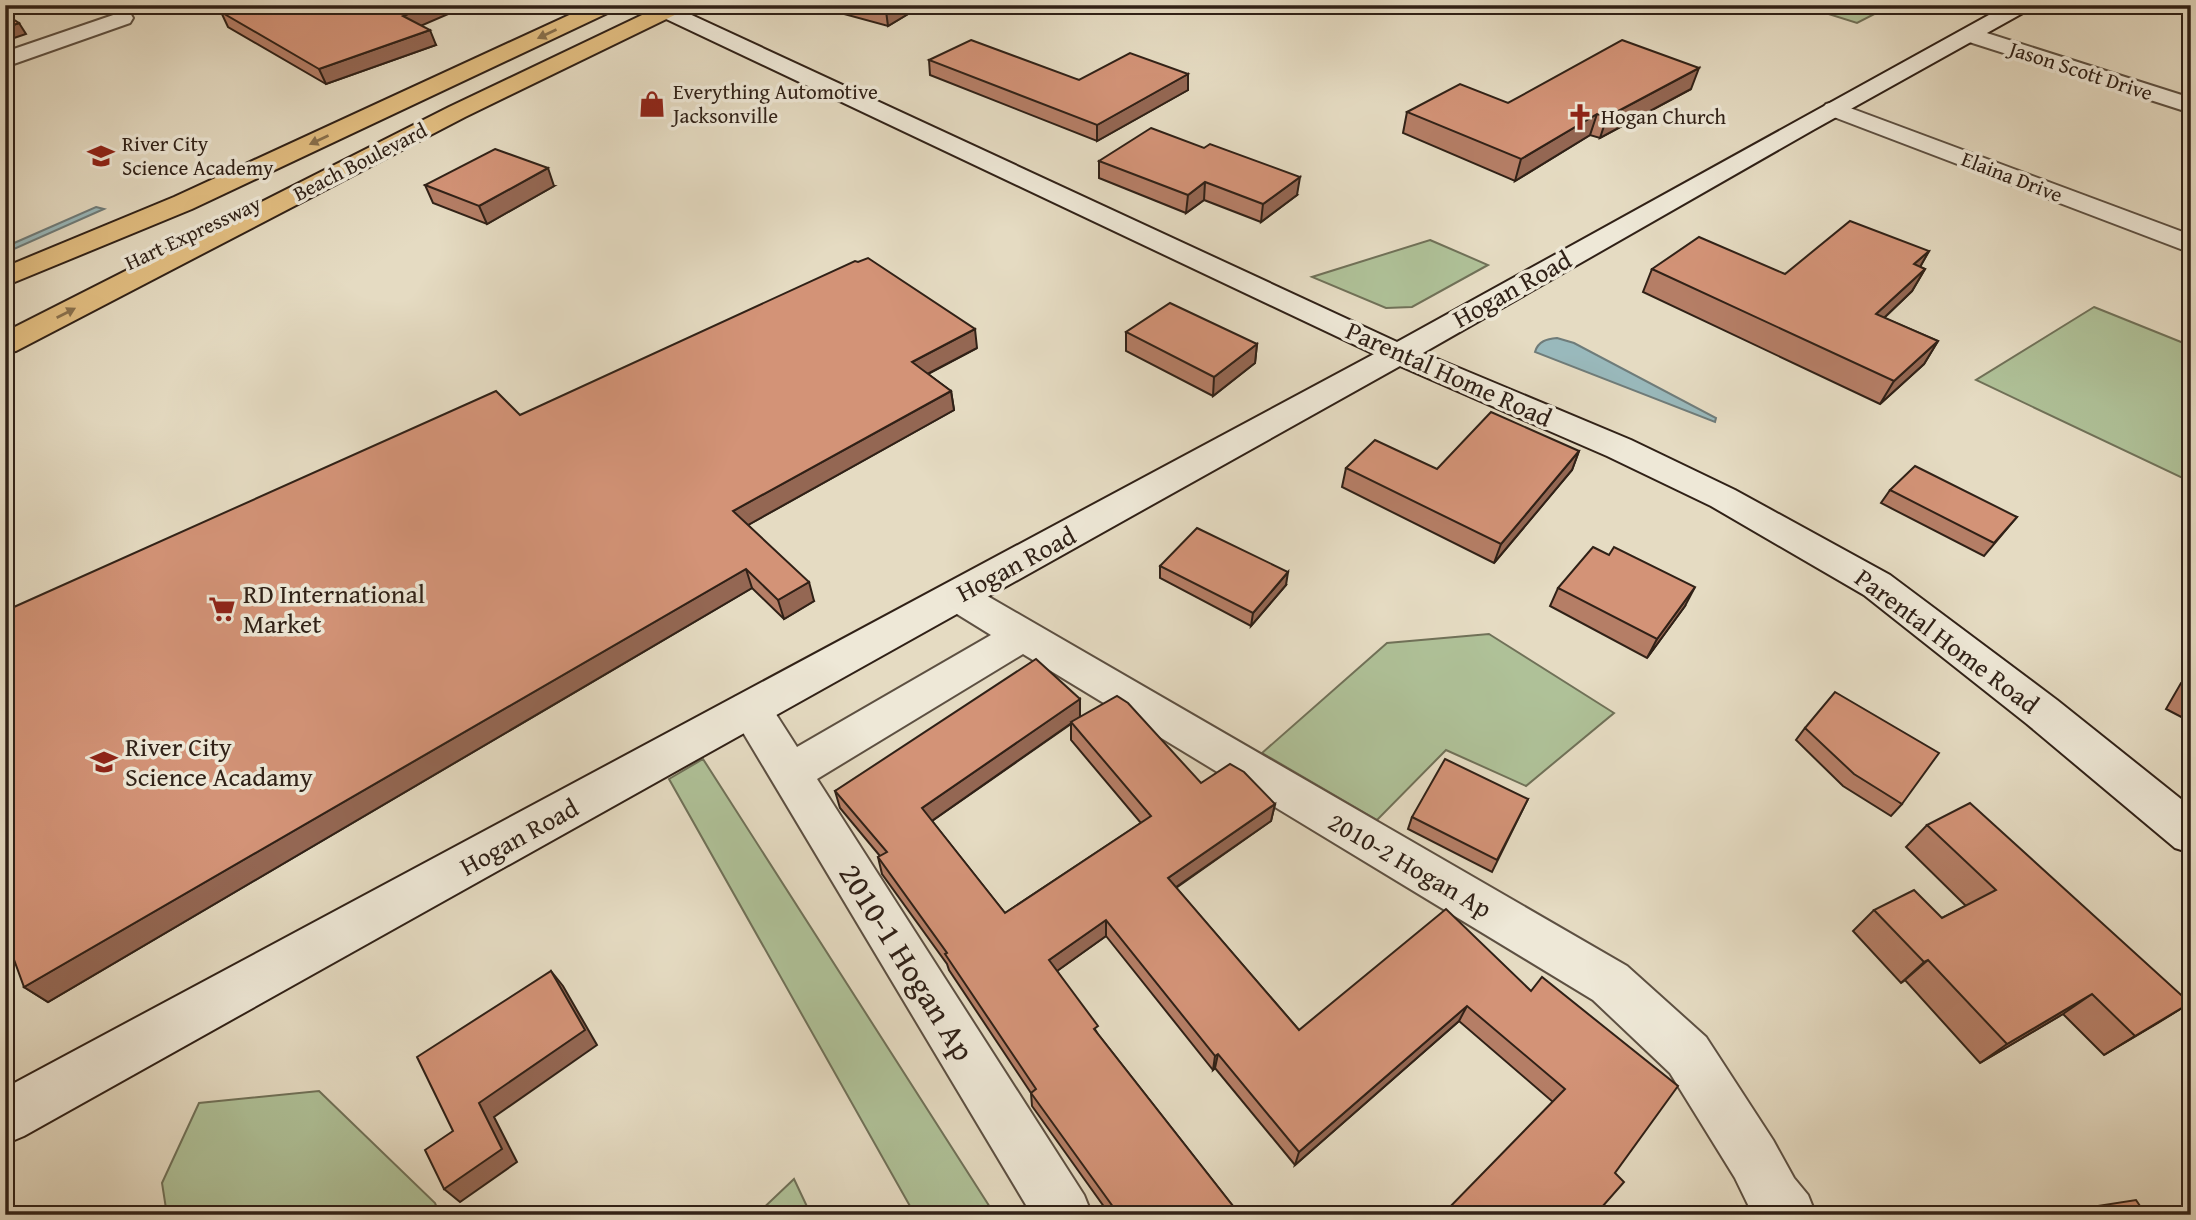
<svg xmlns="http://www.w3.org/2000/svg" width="2196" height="1220" font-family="'Gentium Book Plus',serif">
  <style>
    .green { fill: #afc198; stroke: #707158; stroke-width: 2 }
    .water { fill: #99b9bc; stroke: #6f7c7a; stroke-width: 2 }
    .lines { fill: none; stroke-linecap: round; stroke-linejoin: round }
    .street-casing { stroke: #5d5042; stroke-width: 4 }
    .secondary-casing { stroke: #302117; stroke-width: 4 }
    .highway-casing { stroke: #302117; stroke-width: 4 }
    .street { fill: #eee8d7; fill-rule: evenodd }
    .secondary { fill: #eee8d7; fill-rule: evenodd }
    .highway { fill: #e2be81; fill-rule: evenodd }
    .wall { fill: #b57e66; stroke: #302117; stroke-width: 2; fill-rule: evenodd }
    .shaded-wall { fill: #946753; stroke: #302117; stroke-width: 2 }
    .building { fill: #d39377; stroke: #302117; stroke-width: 2 }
    .oneway { fill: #89704c }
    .labels { text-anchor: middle; stroke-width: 7; stroke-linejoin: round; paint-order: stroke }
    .far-street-label { font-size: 21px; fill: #302117; stroke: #eee8d7 }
    .far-poi-label { font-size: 21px; fill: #302117; stroke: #eee8d7; text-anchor: start }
    .street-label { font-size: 26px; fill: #302117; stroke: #eee8d7 }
    .poi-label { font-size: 26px; fill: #302117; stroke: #eee8d7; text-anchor: start }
    .near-street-label { font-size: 32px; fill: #302117; stroke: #eee8d7 }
  </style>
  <rect width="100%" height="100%" fill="#e5dbc2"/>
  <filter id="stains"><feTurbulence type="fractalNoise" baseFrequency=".00286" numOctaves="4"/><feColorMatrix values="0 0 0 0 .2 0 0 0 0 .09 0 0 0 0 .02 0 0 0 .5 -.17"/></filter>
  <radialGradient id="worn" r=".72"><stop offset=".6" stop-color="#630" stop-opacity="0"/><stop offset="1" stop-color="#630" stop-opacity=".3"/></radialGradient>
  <g class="green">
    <polygon points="1800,5 1892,5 1857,23"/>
    <polygon points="1430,240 1488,265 1412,307 1386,308 1312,277"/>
    <polygon points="2094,307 2191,346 2191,482 1976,380"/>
    <polygon points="1489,634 1614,713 1526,786 1446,750 1377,820 1262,753 1387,643"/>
    <polygon points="703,759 995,1215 915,1215 669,779"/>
    <polygon points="319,1091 435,1203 440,1215 167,1215 162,1183 199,1103"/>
    <polygon points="794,1179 811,1215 756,1215"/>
  </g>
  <g class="water">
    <polygon points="96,207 104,209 5,253 5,247"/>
    <path d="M1557,338l17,5 142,75 -1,4 -180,-70c3,-11 12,-13 22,-14z"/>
  </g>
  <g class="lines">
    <defs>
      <g id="street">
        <polygon points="122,12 130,13 133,18 130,23 5,67 5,52"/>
        <polygon points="1971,28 2191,98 2191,113 1963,40 1960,35 1963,30"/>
        <polygon points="1834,102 2191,235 2191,253 1826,114 1822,109 1826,104"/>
        <polygon points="957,582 970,586 1627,966 1706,1037 1773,1140 1794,1178 1808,1195 1816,1215 1753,1215 1735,1178 1670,1073 1593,1000 1023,654 817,779 1084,1195 1092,1215 1032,1215 729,709 735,697 750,692 765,697 797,747 991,635 944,606 938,596 944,586"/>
      </g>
      <polygon id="secondary" points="642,5 670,5 1397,342 2007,5 2033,5 2030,9 1813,130 1423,353 1631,440 1735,490 1890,575 2057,700 2191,807 2191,853 2175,848 2027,724 1864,595 1711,506 1607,456 1400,366 24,1136 5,1144 5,1088 1374,354 645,9"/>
      <g id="highway">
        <polygon points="591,5 619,5 616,9 192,209 5,286 5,267 174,197"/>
        <polygon points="663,5 690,5 687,9 465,117 16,351 5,353 5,332 449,107"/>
      </g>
    </defs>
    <use href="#street" class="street-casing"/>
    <use href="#secondary" class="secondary-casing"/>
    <use href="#highway" class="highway-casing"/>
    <use href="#street" class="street"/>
    <use href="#secondary" class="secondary"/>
    <use href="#highway" class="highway"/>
  </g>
  <g class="wall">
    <polygon points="811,5 923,5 888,26"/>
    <polygon points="336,10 421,25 436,45 326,84 228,27 221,12"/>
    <polygon points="929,60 1079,80 1188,74 1188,90 1097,141 930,75"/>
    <polygon points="1691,89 1600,138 1590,135 1515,181 1403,133 1407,112 1508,103"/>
    <polygon points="1099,161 1297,195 1261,222 1204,200 1186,213 1099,178"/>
    <polygon points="425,185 554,186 487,224 433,203"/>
    <polygon points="1929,251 1920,267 1925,269 1912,291 1884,318 1938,341 1924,364 1880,404 1643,292 1652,269 1785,274"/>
    <polygon points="1126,332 1257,344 1255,363 1213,396 1126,351"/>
    <polygon points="977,348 928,374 951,391 954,410 748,525 814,601 784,619 752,588 48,1002 24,987 520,415"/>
    <polygon points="1579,451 1572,470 1494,563 1342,487 1346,468 1437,469"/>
    <polygon points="1890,490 2017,517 1984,556 1881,503"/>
    <polygon points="1160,566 1286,585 1251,626 1160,578"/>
    <polygon points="1558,588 1685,606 1647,658 1550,606"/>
    <polygon points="2191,673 2191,722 2166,709 2181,683"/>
    <path d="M1080,717l121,66 74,21 -4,17 -95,67 123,142 232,-39 84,182 -20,42 -42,-113 -94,-81 -164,144 -80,-97 -2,2 -107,-134 -49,35 41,63 142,181h-130l-78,-109 -1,-13 -82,-123 -2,-6 -65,-90 -4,-17 2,-1 -40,-48 -5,-17zM1071,724v16l70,83 -136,90 -73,-92z"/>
    <polygon points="1805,728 1902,804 1891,816 1843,786 1796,740"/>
    <polygon points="1528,799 1492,872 1408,829 1412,817"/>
    <polygon points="1927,825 2190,1003 2104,1055 2063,1014 1980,1063 1905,980 1901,983 1853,931 1874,910 1942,918 1966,906 1906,847"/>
    <polygon points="2072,1210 2146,1215 2063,1215"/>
  </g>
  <g class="shaded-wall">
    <polygon points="430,5 469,5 409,31 403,16"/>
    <polygon points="897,5 923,5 888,26 886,11"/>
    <polygon points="19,23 26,34 5,41 5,28"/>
    <polygon points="430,30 436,45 326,84 319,69"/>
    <polygon points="1699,68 1691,89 1600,138 1607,117"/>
    <polygon points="1188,74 1188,90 1097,141 1097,125"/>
    <polygon points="1597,114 1590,135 1515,181 1521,159"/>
    <polygon points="548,168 554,186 487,224 479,206"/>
    <polygon points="1300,177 1297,195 1261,222 1263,204"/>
    <polygon points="1205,182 1204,200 1186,213 1188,195"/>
    <polygon points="1929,251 1916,274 1914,264"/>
    <polygon points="1925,269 1912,291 1864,337 1876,314"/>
    <polygon points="975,329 977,348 914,381 912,362"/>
    <polygon points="1938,341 1924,364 1880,404 1894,381"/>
    <polygon points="1257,344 1255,363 1213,396 1214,377"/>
    <polygon points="951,391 954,410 739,530 733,511"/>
    <polygon points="1579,451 1572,470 1494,563 1501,544"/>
    <polygon points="746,569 752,588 48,1002 24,987"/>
    <polygon points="1288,572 1286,585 1251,626 1253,613"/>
    <polygon points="809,582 814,601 784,619 778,600"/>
    <polygon points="1695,587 1685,606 1647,658 1657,639"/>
    <polygon points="1080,699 1080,717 926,825 922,808"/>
    <polygon points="1275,804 1271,821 1166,894 1168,878"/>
    <polygon points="1106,920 1106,936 1050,976 1049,960"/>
    <polygon points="1928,960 1905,980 1901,983 1924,962"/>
    <polygon points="551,971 563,986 597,1045 494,1117 517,1162 460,1202 444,1189 479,1103"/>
    <polygon points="2092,994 2063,1014 1980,1063 2007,1044"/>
    <polygon points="2190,1003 2158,1023 2104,1055 2135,1036"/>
    <polygon points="1467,1006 1459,1021 1295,1165 1299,1152"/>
    <polygon points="1218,1054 1215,1068 1213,1070 1215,1056"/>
  </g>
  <g class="building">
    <polygon points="240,5 322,5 336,10 350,5 430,5 403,16 430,30 319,69 221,12"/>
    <polygon points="862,5 897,5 886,11"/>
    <polygon points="5,14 19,23 5,28"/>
    <polygon points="971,40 1079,80 1130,53 1188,74 1097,125 929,60"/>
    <polygon points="1622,40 1699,68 1607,117 1597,114 1521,159 1407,112 1460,84 1508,103"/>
    <polygon points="1151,128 1204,148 1210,144 1300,177 1263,204 1205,182 1188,195 1099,161"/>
    <polygon points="495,149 548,168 479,206 425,185"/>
    <polygon points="1850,221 1929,251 1914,264 1925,269 1876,314 1938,341 1894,381 1652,269 1699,237 1785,274"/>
    <polygon points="868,258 975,329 912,362 951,391 733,511 809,582 778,600 746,569 24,987 5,935 5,611 496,391 520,415 855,261 858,262"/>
    <polygon points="1170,303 1257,344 1214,377 1126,332"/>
    <polygon points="1491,412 1579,451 1501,544 1346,468 1375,440 1437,469"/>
    <polygon points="1915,466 2017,517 1994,543 1890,490"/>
    <polygon points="1197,528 1288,572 1253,613 1160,566"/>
    <polygon points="1593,547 1609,555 1614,547 1695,587 1657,639 1558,588"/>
    <polygon points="1036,659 1080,699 922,808 1005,913 1151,816 1071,722 1117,696 1128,703 1201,783 1230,764 1244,772 1275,804 1168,878 1299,1030 1446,909 1531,991 1542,977 1678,1086 1615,1173 1624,1182 1595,1215 1442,1215 1565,1089 1467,1006 1299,1152 1218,1054 1215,1056 1106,920 1049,960 1098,1026 1094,1029 1240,1215 1119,1215 1031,1093 1036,1089 945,954 947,953 878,857 887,852 835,791"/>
    <polygon points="2191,682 2191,693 2186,691"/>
    <polygon points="1835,692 1939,753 1902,804 1854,774 1805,728"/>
    <polygon points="1445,759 1528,799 1497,860 1412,817"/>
    <polygon points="1970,803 2190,1003 2135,1036 2092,994 2007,1044 1928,960 1924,962 1874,910 1914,890 1942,918 1996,890 1927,825"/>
    <polygon points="551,971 585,1030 479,1103 502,1149 444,1189 425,1150 453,1131 417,1057"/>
    <polygon points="2136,1200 2146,1215 2075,1215 2072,1210"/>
  </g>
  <defs><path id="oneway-solid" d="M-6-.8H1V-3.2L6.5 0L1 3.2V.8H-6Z" transform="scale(1.75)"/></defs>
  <g class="oneway">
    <use href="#oneway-solid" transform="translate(547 34) rotate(155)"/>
    <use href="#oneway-solid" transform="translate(319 140) rotate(155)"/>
    <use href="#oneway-solid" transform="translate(66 313) rotate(-27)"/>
  </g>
  <defs>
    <symbol id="shop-bare" viewBox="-9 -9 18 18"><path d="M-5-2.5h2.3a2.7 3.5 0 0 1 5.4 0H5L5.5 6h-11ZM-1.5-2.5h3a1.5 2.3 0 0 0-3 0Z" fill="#8f2418" stroke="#eee8d7" stroke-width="2.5" paint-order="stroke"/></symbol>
    <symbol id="church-bare" viewBox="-9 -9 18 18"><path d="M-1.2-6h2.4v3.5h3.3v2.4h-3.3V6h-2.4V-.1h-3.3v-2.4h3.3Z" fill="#8f2418" stroke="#eee8d7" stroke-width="2.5" paint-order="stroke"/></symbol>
    <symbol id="school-bare" viewBox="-9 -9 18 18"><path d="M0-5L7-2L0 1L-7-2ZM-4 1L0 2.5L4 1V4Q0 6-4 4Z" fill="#8f2418" stroke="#eee8d7" stroke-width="2.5" paint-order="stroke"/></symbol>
    <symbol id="supermarket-bare" viewBox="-9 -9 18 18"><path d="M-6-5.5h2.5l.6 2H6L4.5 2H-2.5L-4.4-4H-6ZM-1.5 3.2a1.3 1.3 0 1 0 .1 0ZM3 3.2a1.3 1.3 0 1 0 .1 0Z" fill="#8f2418" stroke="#eee8d7" stroke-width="2.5" paint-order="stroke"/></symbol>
  </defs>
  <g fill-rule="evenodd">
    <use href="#shop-bare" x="633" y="85" width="38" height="38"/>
    <use href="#church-bare" x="1561" y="98" width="38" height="38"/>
    <use href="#school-bare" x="82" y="137" width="38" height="38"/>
    <use href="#supermarket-bare" x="203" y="590" width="38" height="38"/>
    <use href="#school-bare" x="85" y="743" width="38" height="38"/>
  </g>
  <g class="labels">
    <g class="far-street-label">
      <text transform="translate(2081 71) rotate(18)" y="7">Jason Scott Drive</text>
      <text transform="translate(360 162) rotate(-27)" y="7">Beach Boulevard</text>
      <text transform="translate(2012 177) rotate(21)" y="7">Elaina Drive</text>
      <text transform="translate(193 233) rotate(-25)" y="7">Hart Expressway</text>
    </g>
    <g class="far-poi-label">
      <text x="673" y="99">Everything Automotive<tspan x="673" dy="24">Jacksonville</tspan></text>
      <text x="1601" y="124">Hogan Church</text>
      <text x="122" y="151">River City<tspan x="122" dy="24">Science Academy</tspan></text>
    </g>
    <g class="street-label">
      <text transform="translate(1512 289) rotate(-29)" y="9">Hogan Road</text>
      <text transform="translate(1449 374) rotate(24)" y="9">Parental Home Road</text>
      <text transform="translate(1016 564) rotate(-28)" y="9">Hogan Road</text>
      <text transform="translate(1947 641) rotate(37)" y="9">Parental Home Road</text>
      <text transform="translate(519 837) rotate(-29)" y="9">Hogan Road</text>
      <text transform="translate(1410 865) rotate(30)" y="9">2010-2 Hogan Ap</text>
    </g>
    <g class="poi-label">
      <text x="243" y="603">RD International<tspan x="243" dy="30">Market</tspan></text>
      <text x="125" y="756">River City<tspan x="125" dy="30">Science Acadamy</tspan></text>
    </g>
    <g class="near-street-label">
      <text transform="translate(907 962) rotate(58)" y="11">2010-1 Hogan Ap</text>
    </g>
  </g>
  <rect width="2196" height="1220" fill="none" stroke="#e5dbc2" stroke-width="28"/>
  <rect x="7" y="7" width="2182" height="1206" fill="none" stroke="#302117" stroke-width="3.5"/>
  <rect x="14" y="14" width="2168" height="1192" fill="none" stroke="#302117" stroke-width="2"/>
  <rect width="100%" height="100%" filter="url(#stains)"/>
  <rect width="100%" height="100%" fill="url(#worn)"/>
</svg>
